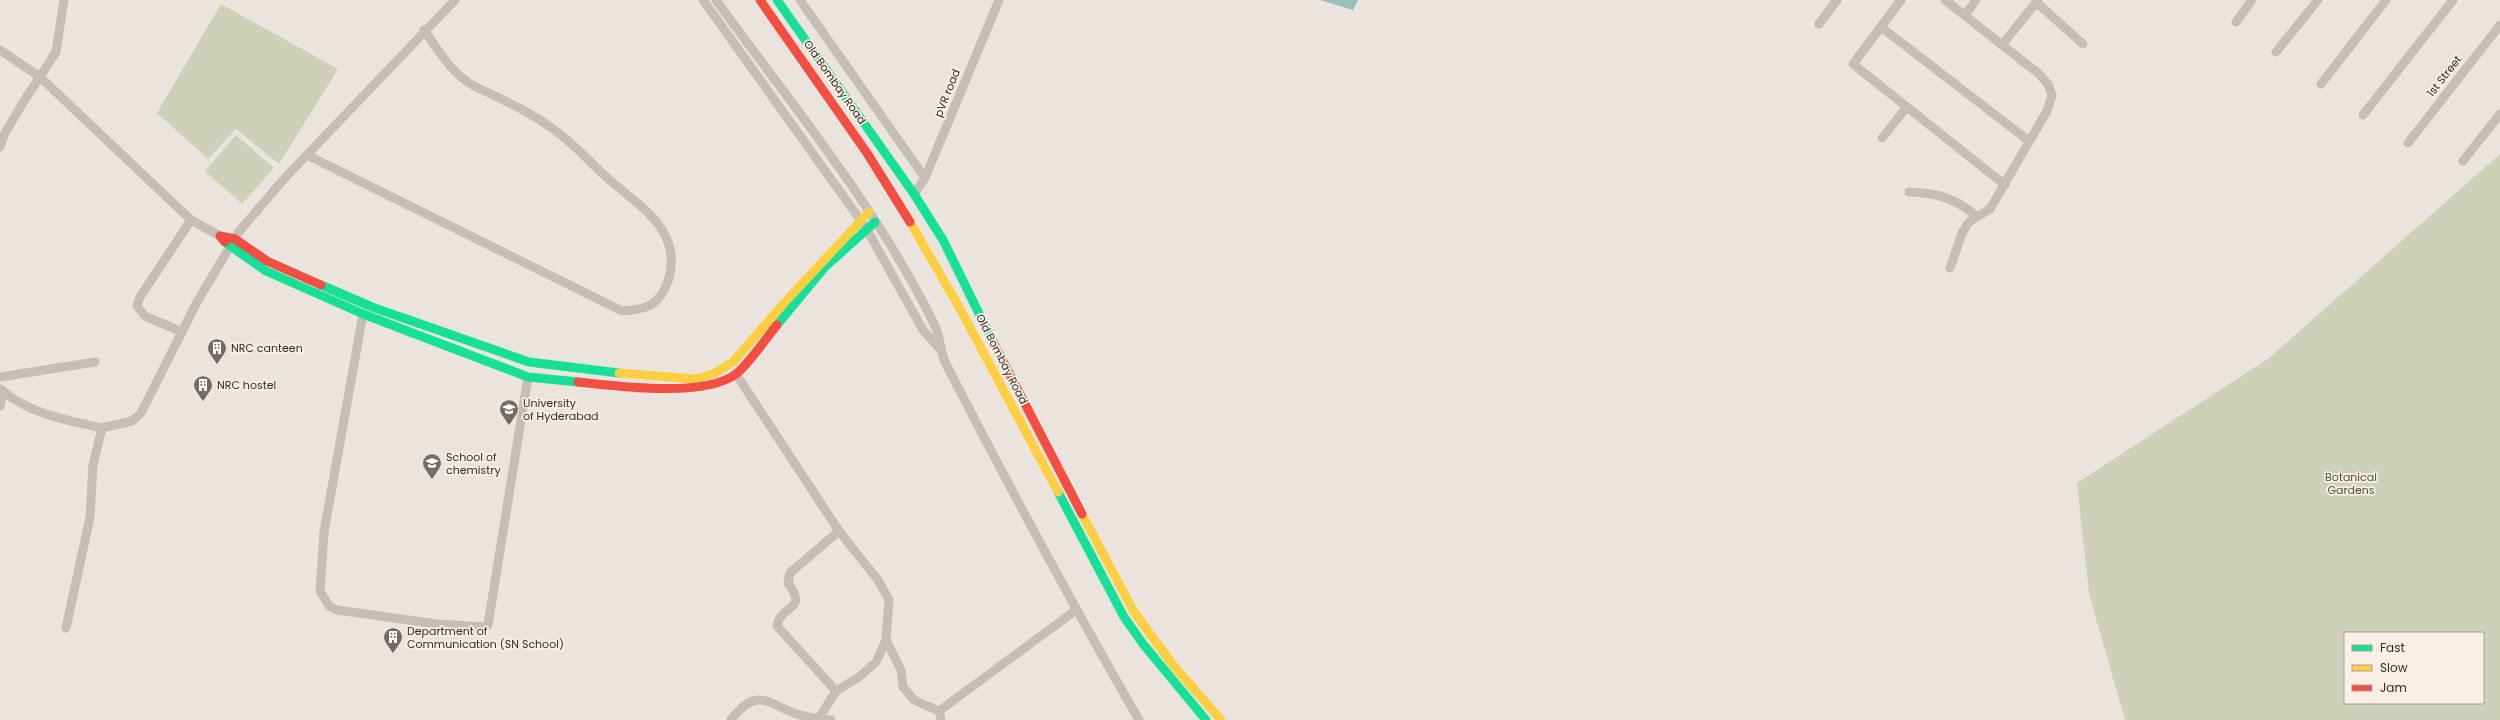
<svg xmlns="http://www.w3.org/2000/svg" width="2500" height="720" font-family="Poppins,sans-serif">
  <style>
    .green { fill: #cdd1b8; fill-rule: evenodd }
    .water { fill: #99bfbd }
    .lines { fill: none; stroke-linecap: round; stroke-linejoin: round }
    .street { stroke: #c5bdb7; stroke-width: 9 }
    .fast { stroke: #16e098; stroke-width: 9 }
    .slow { stroke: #ffcf43; stroke-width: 9 }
    .jam { stroke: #f24e42; stroke-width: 9 }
    .labels { text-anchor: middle; stroke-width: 3.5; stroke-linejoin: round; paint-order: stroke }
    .street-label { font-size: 11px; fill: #342a26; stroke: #f9efe4 }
    .poi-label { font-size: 11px; fill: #342a26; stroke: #f9efe4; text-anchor: start }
    .park-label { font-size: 11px; fill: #455329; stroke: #f9efe4 }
  </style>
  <rect width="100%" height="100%" fill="#ebe4de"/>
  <g class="green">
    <polygon points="221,4 338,69 279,164 236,129 208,159 157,113"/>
    <polygon points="236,135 274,168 242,204 205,171"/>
    <path d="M2500,154v566h-375l-36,-126 -12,-111 192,-125zM2345,633h138v70h-138z"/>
  </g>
  <polygon class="water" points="1320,0 1358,0 1353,10"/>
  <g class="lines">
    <g class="street">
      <polyline points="703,0 866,228 923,330 939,348"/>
      <path d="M716,0c76,105 161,207 218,324 6,11 6,26 11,38 62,121 126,240 194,358"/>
      <polyline points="800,0 925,178"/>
      <polyline points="1901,0 1853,64 2005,185"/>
      <polyline points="1945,0 2039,74 2048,84 2052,95 2047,111 1990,209 1969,222 1962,233 1950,268"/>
      <polyline points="2036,2 2083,44"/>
      <polyline points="1965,15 1976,0"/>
      <polyline points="2236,22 2252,0"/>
      <polyline points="1819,24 1837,0"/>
      <polyline points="1881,27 2029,141"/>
      <polyline points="2002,45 2038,0"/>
      <polyline points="0,50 40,77 191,220 220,236"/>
      <polyline points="2276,52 2318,0"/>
      <polyline points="2321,84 2386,0"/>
      <polyline points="2363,115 2453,0"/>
      <polyline points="1882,138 1906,108"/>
      <polyline points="2408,143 2500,25"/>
      <polyline points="0,147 4,135 22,104 56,52 64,0"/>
      <path d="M307,155l315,156c24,-1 38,-6 46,-30 17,-53 -33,-77 -65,-107 -18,-17 -34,-35 -54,-48 -17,-12 -37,-22 -56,-31 -8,-4 -19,-8 -27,-14 -18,-14 -29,-32 -42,-51"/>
      <polyline points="2463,161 2500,114"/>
      <path d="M1909,192c28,1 46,6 67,24"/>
      <polyline points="914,194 925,178 999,0"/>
      <polyline points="363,314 324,532 320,591 329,606 337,610 437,624 485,627 488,625 528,377"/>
      <polyline points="182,332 145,316 137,306 140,297 191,220"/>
      <polyline points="736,374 839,531 878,580 889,600 886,640 876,662 859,677 836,691 819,718"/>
      <polyline points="0,377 95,362"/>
      <path d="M0,389c30,25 65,31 102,39"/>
      <polyline points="0,406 3,391"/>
      <polyline points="66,628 90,517 93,465 102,428 132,421 141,413 197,302 238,233 283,180 455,0"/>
      <polyline points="886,640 901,670 903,687 914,700 939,711 941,720"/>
      <path d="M836,691l-59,-65c4,-22 32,-15 11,-43l2,-10 49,-42"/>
      <polyline points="939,711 1076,610"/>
      <path d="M731,720c27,-36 38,-14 69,-5 10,3 21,4 31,5"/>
    </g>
    <g class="fast">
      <polyline points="777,0 914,194 943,240 994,344"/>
      <polyline points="225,242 266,271 363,314 528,377 578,382"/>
      <polyline points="321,285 372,307 529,362 619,373"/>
      <polyline points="777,325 825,267 875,222"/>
      <polyline points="1058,492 1124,617 1143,644 1206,720"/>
    </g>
    <g class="slow">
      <polyline points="910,222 959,307 1058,492"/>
      <polyline points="619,373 696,379 713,374 733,362 785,302 869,212"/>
      <polyline points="1082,514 1134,612 1173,665 1221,720"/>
    </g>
    <g class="jam">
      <polyline points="760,0 867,153 910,222"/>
      <polyline points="225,242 220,236 235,239 267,261 321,285"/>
      <polyline points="994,344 1082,514"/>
      <path d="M578,382c39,4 126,16 158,-8 13,-10 30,-36 41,-49"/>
    </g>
  </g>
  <defs>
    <symbol id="building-pin" viewBox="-11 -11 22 30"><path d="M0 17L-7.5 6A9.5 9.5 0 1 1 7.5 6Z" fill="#746b66" stroke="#f9efe4"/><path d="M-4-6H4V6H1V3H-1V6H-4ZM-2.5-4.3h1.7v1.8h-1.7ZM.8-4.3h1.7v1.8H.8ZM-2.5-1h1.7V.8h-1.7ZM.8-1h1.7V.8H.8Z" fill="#fff"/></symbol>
    <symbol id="university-pin" viewBox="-11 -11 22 30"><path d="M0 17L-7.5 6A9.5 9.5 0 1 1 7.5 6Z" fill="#746b66" stroke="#f9efe4"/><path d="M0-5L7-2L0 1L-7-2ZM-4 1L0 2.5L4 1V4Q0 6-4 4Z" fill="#fff"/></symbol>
  </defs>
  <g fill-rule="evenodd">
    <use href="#building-pin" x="206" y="337" width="22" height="30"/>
    <use href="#building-pin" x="192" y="374" width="22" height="30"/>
    <use href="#university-pin" x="498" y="398" width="22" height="30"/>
    <use href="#university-pin" x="421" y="452" width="22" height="30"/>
    <use href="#building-pin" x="382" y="626" width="22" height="30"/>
  </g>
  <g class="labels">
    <g class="street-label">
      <text transform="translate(2444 76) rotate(-52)" y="4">1st Street</text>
      <text transform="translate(835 82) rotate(55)" y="4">Old Bombay Road</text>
      <text transform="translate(947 93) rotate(-68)" y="4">pVR road</text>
      <text transform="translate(1002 359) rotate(63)" y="4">Old Bombay Road</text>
    </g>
    <g class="poi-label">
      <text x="231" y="352">NRC canteen</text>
      <text x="217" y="389">NRC hostel</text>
      <text x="523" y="407">University<tspan x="523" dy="13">of Hyderabad</tspan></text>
      <text x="446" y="461">School of<tspan x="446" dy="13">chemistry</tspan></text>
      <text x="407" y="635">Department of<tspan x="407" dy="13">Communication (SN School)</tspan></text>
    </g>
    <g class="park-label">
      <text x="2351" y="481">Botanical<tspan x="2351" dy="13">Gardens</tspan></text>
    </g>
  </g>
  <rect x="2344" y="632" width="140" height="72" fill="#f9efe4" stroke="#aaa098"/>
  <rect x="2352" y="645" width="20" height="6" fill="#16e098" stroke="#aaa098"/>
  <text x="2380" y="652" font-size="12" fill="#342a26">Fast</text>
  <rect x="2352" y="665" width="20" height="6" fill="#ffcf43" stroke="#aaa098"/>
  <text x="2380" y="672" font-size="12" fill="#342a26">Slow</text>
  <rect x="2352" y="685" width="20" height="6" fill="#f24e42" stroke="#aaa098"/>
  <text x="2380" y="692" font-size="12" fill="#342a26">Jam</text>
</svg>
